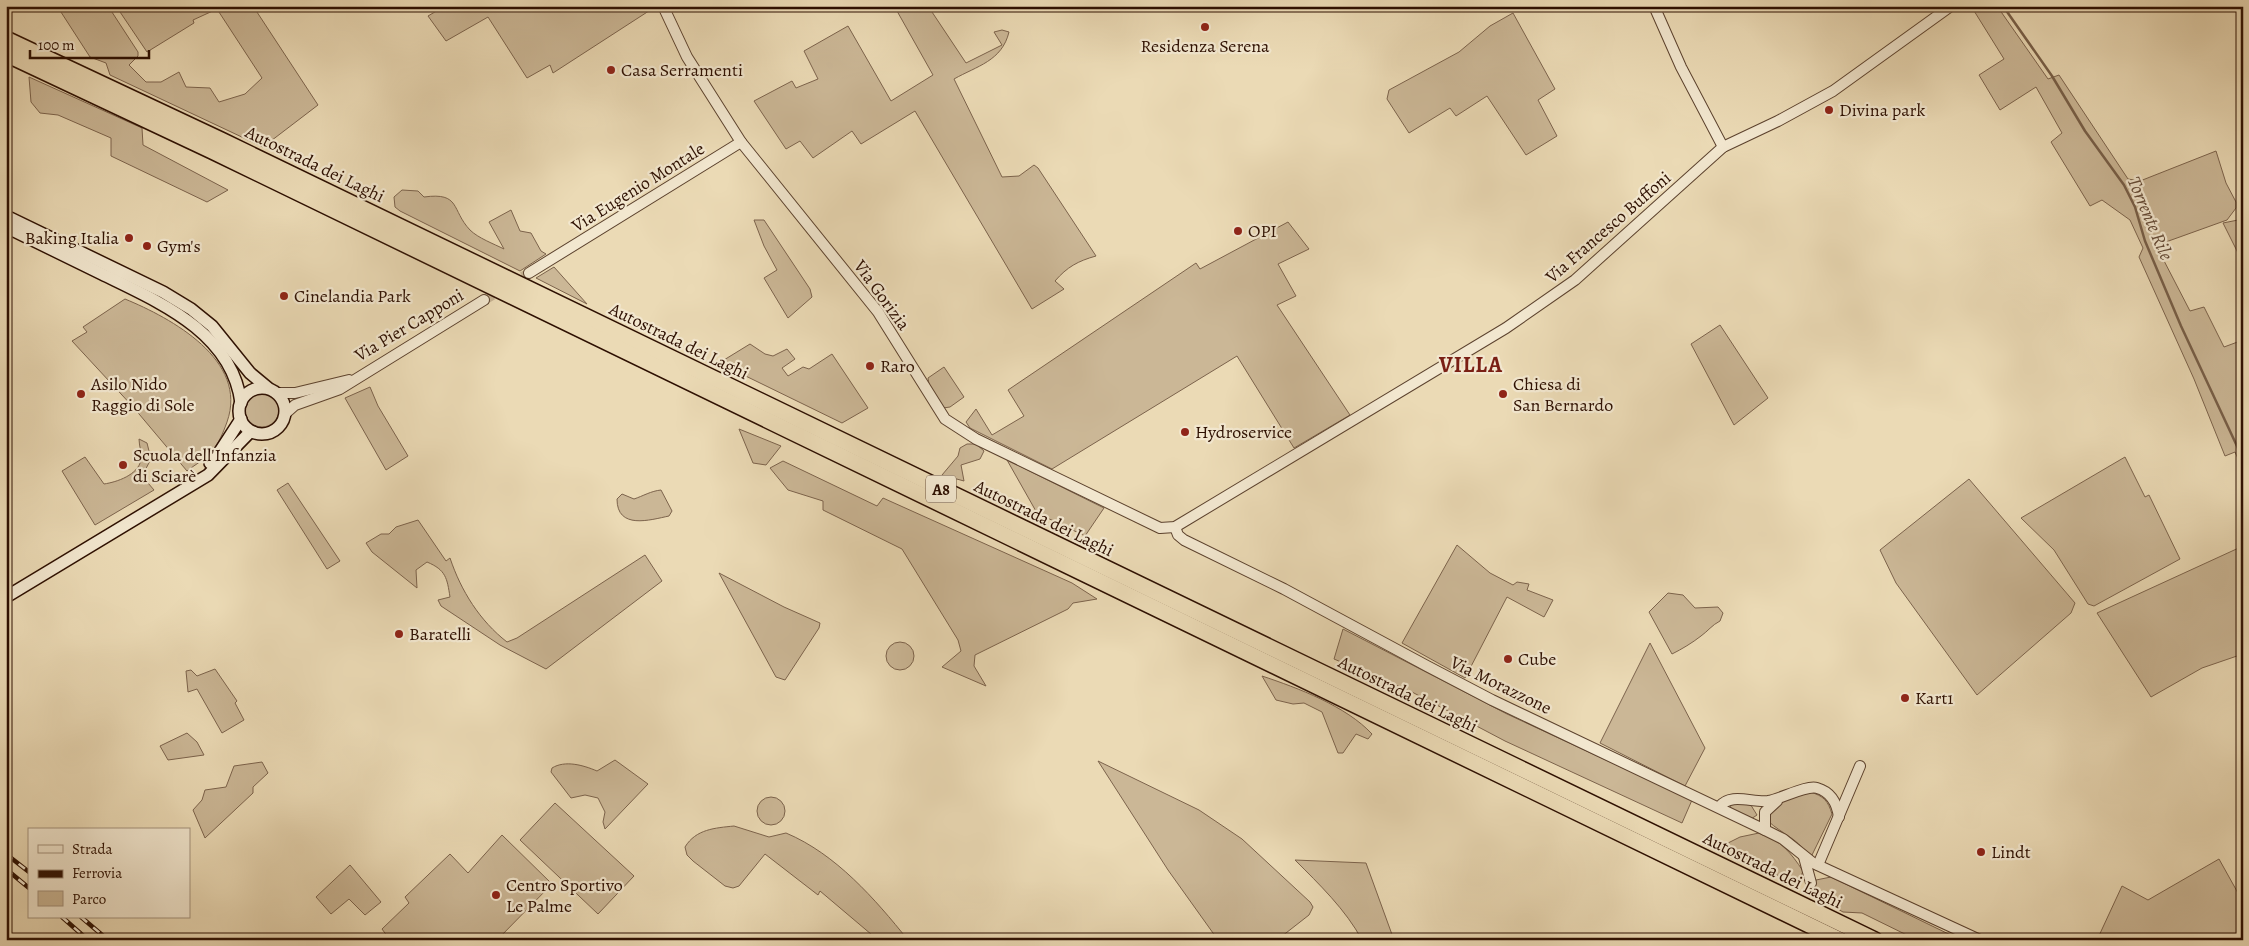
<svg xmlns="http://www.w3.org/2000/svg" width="2249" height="946" font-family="Alegreya,serif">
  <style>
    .green { fill: #cbb796; stroke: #7c634c }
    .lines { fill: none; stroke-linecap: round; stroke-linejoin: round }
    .stream { stroke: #785f48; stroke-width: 2.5 }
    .tertiary-tunnel { stroke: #c5b191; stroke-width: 10; stroke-dasharray: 10 5; stroke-linecap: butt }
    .tertiary-casing { stroke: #5c422e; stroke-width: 12 }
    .secondary-casing { stroke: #2d0f01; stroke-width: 14 }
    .motorway-casing { stroke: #2d0f01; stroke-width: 18 }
    .tertiary { stroke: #f2e7cf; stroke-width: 10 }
    .secondary { stroke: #f2e7cf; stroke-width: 11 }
    .motorway { stroke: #ebdab5; stroke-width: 15 }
    .rail-casing { stroke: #2d0f01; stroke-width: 4.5 }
    .rail { stroke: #f2e7cf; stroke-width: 2.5; stroke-dasharray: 8; stroke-linecap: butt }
    .poi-dot { fill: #8f2418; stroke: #f2e7cf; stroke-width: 2 }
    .labels { text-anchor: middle; stroke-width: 4.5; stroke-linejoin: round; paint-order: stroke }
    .shield { fill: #f2e7cf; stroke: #68503f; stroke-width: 1 }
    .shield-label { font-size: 16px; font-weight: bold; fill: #2d0f01 }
    .poi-label { font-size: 18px; fill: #2d0f01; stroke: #f2e7cf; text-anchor: start }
    .street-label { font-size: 18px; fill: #2d0f01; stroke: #f2e7cf }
    .water-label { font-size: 19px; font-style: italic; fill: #654b37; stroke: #f2e7cf }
    .district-label { font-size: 22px; font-weight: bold; letter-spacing: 1px; fill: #7a1f14; stroke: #f2e7cf }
  </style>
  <rect width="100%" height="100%" fill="#ebdab5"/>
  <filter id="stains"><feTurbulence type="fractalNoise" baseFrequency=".004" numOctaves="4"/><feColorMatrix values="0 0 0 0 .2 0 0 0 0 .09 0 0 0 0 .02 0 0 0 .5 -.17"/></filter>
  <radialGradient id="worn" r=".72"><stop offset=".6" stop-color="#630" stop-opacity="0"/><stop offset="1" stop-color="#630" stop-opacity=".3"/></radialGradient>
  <g class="green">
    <polygon points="62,6 108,6 138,52 138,56 129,65 146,82 161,82 179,72 186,87 210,88 219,102 245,94 262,78 217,9 193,20 194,23 147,52 116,6 253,6 318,105 263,147 110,75 106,63 90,57 59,9"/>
    <polygon points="445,6 654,6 655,7 553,73 550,65 527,78 488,17 446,41 428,16"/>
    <path d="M904,6h24l38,57 36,-18 -8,-13 8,-2 7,2c-7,29 -32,34 -55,47l48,98 17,-1 15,-11 4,3 58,88c-18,5 -29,11 -41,25l9,8 -32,20 -117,-198 -54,33 -9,-13 -39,27 -13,-17 -14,8 -32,-48 38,-20 4,7 22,-9 -14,-28 44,-25 43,75 42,-26 -36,-64z"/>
    <polygon points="1971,6 1997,6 2048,79 2059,75 2128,179 2140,181 2216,151 2226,183 2236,202 2236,208 2227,220 2163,243 2161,255 2190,311 2204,307 2224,347 2243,340 2243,470 2235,452 2225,456 2194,379 2139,257 2143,248 2130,220 2102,200 2090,206 2051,142 2062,133 2036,87 2000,110 1979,75 2004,59"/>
    <polygon points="1513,13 1555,89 1538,100 1557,136 1526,155 1487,96 1456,116 1450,108 1409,133 1387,99 1389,90 1459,52 1490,26"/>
    <polygon points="29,77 142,128 143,145 228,190 207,202 111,156 111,138 58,115 40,113 31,102"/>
    <path d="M402,190l16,1 6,6c37,-5 27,13 46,33 8,8 24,14 34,19l-15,-27 22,-12 9,21 11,2 10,18 5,3 -26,17 -120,-60 -5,-4 -1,-10z"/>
    <polygon points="754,220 764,220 810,289 812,297 788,318 764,278 777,270 764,246"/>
    <polygon points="2238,220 2243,231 2243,263 2223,223"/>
    <polygon points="1288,222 1309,249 1278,264 1296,296 1277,305 1350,415 1294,448 1237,356 1052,469 970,428 966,422 976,409 992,435 1024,416 1008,390 1196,263 1200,269"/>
    <polygon points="554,267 587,304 536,278"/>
    <path d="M125,299c46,19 124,61 102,123 -4,11 -8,21 -16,30 -6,8 -17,13 -24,19l-53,-63 -62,-67 15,-9 -4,-5z"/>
    <polygon points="1720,325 1768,398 1734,425 1691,344"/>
    <polygon points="750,344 765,354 773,356 787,349 795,359 782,368 788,376 803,367 809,369 832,354 868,408 842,423 719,363"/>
    <polygon points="944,367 964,397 950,407 943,408 929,384 928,378"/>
    <polygon points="370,387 378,406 408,456 386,470 345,398"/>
    <circle cx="262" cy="410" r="17"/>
    <polygon points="739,429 781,446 766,465 753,463"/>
    <path d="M139,439l8,4 4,16 -9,17 12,14 -59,35 -33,-54 23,-14 19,27c13,-2 34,-9 37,-24 1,-6 -2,-15 -2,-21z"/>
    <polygon points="967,444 976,444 984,451 980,459 961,465 964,481 942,475 958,456 960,448"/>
    <polygon points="2125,457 2145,497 2149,495 2180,559 2094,606 2088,604 2054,550 2021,518"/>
    <polygon points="1007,460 1104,508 1085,536 1037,513"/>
    <polygon points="783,461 877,506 883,498 1072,583 1097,599 1073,603 1068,609 975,655 974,666 986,686 942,667 961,651 958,640 902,549 823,510 823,501 788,490 770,468"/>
    <polygon points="1969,479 2075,603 2071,613 1977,695 1896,583 1880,550"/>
    <polygon points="288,483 340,561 327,569 277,490"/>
    <path d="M661,490l11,21 -3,5c-19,4 -52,14 -52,-17l5,-5 12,5c9,-3 17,-8 27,-9z"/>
    <path d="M418,520l28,41 4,-3c11,33 30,63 57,84l10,-4 128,-83 17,26 -116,88 -46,-24 -59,-39 -3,-6 12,-3c-3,-19 -4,-27 -23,-35l-11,8 1,18 -45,-36 -6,-9 15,-9h8l7,-7z"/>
    <polygon points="1457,545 1490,573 1513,585 1517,582 1529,584 1527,590 1553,600 1544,617 1507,597 1465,678 1402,643"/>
    <polygon points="2243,546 2243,678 2237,656 2202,668 2151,697 2097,613"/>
    <polygon points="719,573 784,607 820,623 819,628 785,680 776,677"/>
    <path d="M1668,593l15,2 12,13 23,-1 5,6 -3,8c-8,4 -12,10 -19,15 -9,7 -19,13 -29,18l-23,-42z"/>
    <polygon points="1343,629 1507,714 1692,800 1682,823 1505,741 1412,692 1334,659"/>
    <circle cx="900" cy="656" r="14"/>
    <polygon points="1650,643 1705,748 1685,786 1600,743"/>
    <polygon points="215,669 237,701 235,703 244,720 222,733 197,689 188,692 186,671 191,670 197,676"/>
    <path d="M1262,676c36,12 84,30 110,58l-4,5 -12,-5 -13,19h-5l-16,-41 -18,-9 -11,1 -17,-4z"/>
    <polygon points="187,733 197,742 204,755 168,760 160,746"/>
    <path d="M615,760l33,24 -43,45 -2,-7 2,-10 -7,-14 -13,-3 -14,3 -20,-26 1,-4c13,-8 31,-3 45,3z"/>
    <polygon points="1098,761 1199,810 1242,839 1310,902 1313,907 1309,915 1277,940 1218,940 1168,870"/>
    <polygon points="262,762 268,773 253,787 253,793 205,838 193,810 202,800 205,790 226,787 234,766"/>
    <path d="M1810,792c14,4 18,9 22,22l-20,41 -5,-1c-10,-16 -25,-20 -39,-33l2,-14 8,-5z"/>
    <circle cx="771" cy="811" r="14"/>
    <polygon points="1749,802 1757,815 1751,819 1731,808 1729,804"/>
    <polygon points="555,803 634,876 598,914 520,840"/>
    <path d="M734,826l35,11 17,-4c50,21 89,66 122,107h-30l-58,-49 -2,4 -53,-41 -26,32 -6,2 -8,-2 -32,-25 -6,-6 -2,-8c11,-18 30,-19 49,-21z"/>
    <path d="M1759,833c22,7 32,20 44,38l-5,13 -65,-28 -7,-12 14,-7z"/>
    <polygon points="502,835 552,884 497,940 390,940 382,929 409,903 405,897 450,854 468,873"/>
    <polygon points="2219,859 2243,902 2243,940 2097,940 2122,886 2148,900"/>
    <path d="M1295,860l71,3 28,77h-32c-16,-30 -43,-56 -67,-80z"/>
    <polygon points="350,865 381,902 365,915 349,899 331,914 316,897"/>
    <polygon points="1831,877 1961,940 1917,940 1862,913 1843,912 1810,893 1816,880"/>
  </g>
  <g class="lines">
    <polyline class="stream" points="2003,6 2052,76 2085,131 2124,185 2135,207 2145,241 2181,326 2243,459"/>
    <polyline class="tertiary-tunnel" points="484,300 529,273"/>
    <defs>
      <g id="tertiary">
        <polyline points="663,6 687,57 741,142 878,312 945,419 976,439 1160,528 1175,527 1506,328 1575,280 1723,147 1778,121 1833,91 1951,6"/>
        <polyline points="1654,6 1681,67 1723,147"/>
        <polyline points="529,273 741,142"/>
        <polyline points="277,393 295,393 349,380"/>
        <polyline points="286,413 295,405 340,389 484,300"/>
        <polyline points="1175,527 1178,535 1184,540 1284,589 1427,666 1492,700 1765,830 1783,839 1813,863 1980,940"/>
        <path d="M1719,807c12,-15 33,-4 49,-6 13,-2 38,-16 49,-13 14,4 20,15 22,29"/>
        <polyline points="1765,830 1765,812 1777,801"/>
        <polyline points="1804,857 1811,883"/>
        <polyline points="1818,865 1860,766"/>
      </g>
      <g id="secondary">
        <polyline points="6,216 163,292 191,309 212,326 250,373 268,388"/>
        <path d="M6,227c32,16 64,31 96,47 57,28 130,58 139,129"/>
        <circle cx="262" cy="411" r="23"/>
        <polyline points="210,463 217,456 241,419"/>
        <polyline points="6,597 208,475 249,433 253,432"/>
      </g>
      <g id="motorway">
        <polyline points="6,39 221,140 1875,940"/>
        <polyline points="6,54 212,151 1840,940"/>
      </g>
    </defs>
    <use href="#tertiary" class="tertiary-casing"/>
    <use href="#secondary" class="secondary-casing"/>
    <use href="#motorway" class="motorway-casing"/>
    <use href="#tertiary" class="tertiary"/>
    <use href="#secondary" class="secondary"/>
    <use href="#motorway" class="motorway"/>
    <defs>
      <g id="rail">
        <polyline points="6,854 29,872"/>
        <polyline points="6,869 29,888"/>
        <polyline points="62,917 88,940"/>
        <polyline points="81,917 108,940"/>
      </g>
    </defs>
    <use href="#rail" class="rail-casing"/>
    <use href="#rail" class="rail"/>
  </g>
  <g class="poi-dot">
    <circle cx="1205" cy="27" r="5"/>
    <circle cx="611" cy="70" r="5"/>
    <circle cx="1829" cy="110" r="5"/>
    <circle cx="1238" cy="231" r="5"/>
    <circle cx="129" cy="238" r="5"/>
    <circle cx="147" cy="246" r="5"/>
    <circle cx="284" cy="296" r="5"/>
    <circle cx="870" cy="366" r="5"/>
    <circle cx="81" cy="394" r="5"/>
    <circle cx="1503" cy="394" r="5"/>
    <circle cx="1185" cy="432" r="5"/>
    <circle cx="123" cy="465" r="5"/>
    <circle cx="399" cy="634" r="5"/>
    <circle cx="1508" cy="659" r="5"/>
    <circle cx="1905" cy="698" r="5"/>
    <circle cx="1981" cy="852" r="5"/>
    <circle cx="496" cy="895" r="5"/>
  </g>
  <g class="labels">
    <rect class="shield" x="926" y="475.5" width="30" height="27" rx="4"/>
    <g class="shield-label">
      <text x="941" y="495">A8</text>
    </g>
    <g class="poi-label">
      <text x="1205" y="52" text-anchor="middle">Residenza Serena</text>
      <text x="621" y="76">Casa Serramenti</text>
      <text x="1839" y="116">Divina park</text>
      <text x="1248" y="237">OPI</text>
      <text x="119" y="244" text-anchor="end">Baking Italia</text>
      <text x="157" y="252">Gym's</text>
      <text x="294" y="302">Cinelandia Park</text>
      <text x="880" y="372">Raro</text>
      <text x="91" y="390">Asilo Nido<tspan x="91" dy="21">Raggio di Sole</tspan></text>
      <text x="1513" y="390">Chiesa di<tspan x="1513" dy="21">San Bernardo</tspan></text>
      <text x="1195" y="438">Hydroservice</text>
      <text x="133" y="461">Scuola dell'Infanzia<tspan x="133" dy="21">di Sciarè</tspan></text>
      <text x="409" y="640">Baratelli</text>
      <text x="1518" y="665">Cube</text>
      <text x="1915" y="704">Kart1</text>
      <text x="1991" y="858">Lindt</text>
      <text x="506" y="891">Centro Sportivo<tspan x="506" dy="21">Le Palme</tspan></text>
    </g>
    <g class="street-label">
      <text transform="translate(315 164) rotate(26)" y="6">Autostrada dei Laghi</text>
      <text transform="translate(638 187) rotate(-32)" y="6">Via Eugenio Montale</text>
      <text transform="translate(1608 227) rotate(-41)" y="6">Via Francesco Buffoni</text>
      <text transform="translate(882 295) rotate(54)" y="6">Via Gorizia</text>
      <text transform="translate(409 325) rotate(-31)" y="6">Via Pier Capponi</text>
      <text transform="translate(679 341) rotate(26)" y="6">Autostrada dei Laghi</text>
      <text transform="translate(1044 518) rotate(26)" y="6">Autostrada dei Laghi</text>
      <text transform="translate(1501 685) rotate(26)" y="6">Via Morazzone</text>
      <text transform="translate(1408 694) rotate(26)" y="6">Autostrada dei Laghi</text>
      <text transform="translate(1773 870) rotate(26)" y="6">Autostrada dei Laghi</text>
    </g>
    <g class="water-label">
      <text transform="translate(2151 218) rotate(67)" y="7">Torrente Rile</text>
    </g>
    <g class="district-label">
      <text x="1471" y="372">VILLA</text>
    </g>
  </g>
  <rect width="2249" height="946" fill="none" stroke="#ebdab5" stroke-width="25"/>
  <rect x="8" y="8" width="2234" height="931" fill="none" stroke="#2d0f01" stroke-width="2.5"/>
  <rect x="12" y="12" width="2224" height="921" fill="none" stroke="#2d0f01"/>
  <rect x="28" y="828" width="162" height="90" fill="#f2e7cf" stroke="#a3917d"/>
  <rect x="38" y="845" width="25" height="8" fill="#f2e7cf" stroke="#a3917d"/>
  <text x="72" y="854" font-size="15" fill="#2d0f01">Strada</text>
  <rect x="38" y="870" width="25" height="8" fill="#2d0f01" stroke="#a3917d"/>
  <text x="72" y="878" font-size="15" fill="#2d0f01">Ferrovia</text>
  <rect x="38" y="891" width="25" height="15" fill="#cbb796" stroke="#a3917d"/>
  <text x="72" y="904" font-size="15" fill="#2d0f01">Parco</text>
  <path d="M30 50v8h119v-8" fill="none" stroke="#2d0f01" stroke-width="2.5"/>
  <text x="38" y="50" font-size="15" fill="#2d0f01" stroke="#f2e7cf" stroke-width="4" paint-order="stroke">100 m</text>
  <rect width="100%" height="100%" filter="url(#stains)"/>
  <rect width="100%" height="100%" fill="url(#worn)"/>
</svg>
